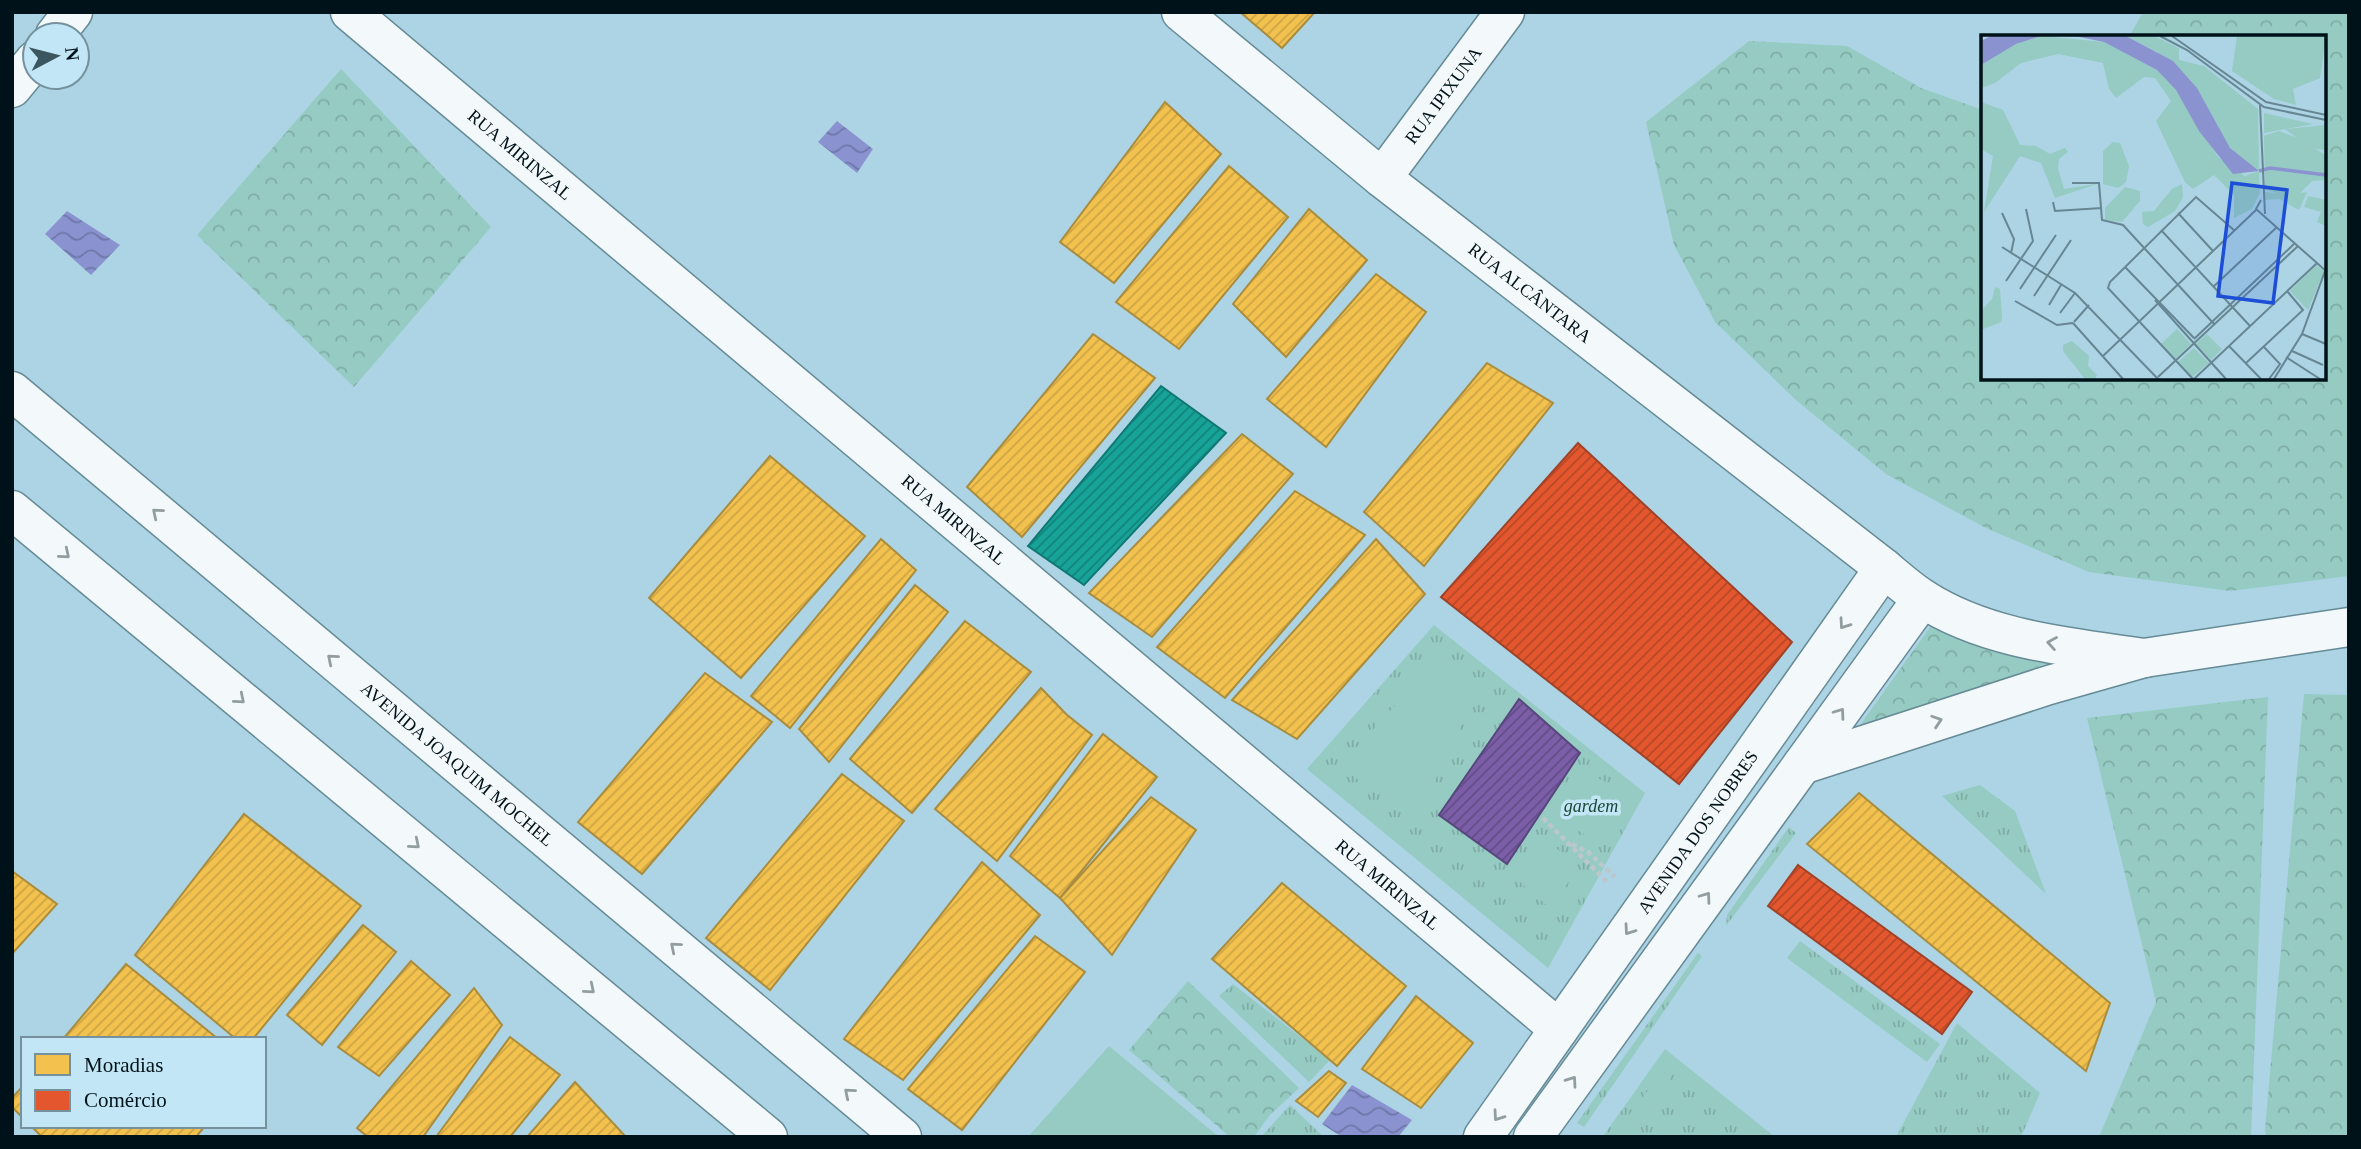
<svg xmlns="http://www.w3.org/2000/svg" width="2361" height="1149" font-family="'Times New Roman',serif">
  <style>
    .grass { fill: url(#grass-tufts) }
    .forest { fill: url(#forest-crowns) }
    .garden { fill: #95cbc2 }
    .water { fill: url(#water-waves) }
    .homes { fill: url(#homes-hatch); stroke: #a98c3e; stroke-width: 2 }
    .shops { fill: url(#shops-hatch); stroke: #a04228; stroke-width: 2 }
    .offices { fill: url(#offices-hatch); stroke: #56477c; stroke-width: 2 }
    .public { fill: url(#public-hatch); stroke: #107872; stroke-width: 2 }
    .lines { fill: none; stroke-linecap: round; stroke-linejoin: round }
    .street-casing { stroke: #668a96; stroke-width: 41 }
    .secondary-casing { stroke: #668a96; stroke-width: 41 }
    .path { stroke: #bcc7cc; stroke-width: 4.5; stroke-dasharray: 5 3.5; stroke-linecap: butt }
    .street { stroke: #f3f9fb; stroke-width: 38 }
    .secondary { stroke: #f3f9fb; stroke-width: 38 }
    .oneway { stroke: #929da1 }
    .labels { text-anchor: middle; stroke-width: 7; stroke-linejoin: round; paint-order: stroke }
    .street-label { font-size: 18px; fill: #001219; stroke: #c2e6f5 }
    .park-label { font-size: 18px; font-style: italic; fill: #194836; stroke: #c2e6f5 }
    .inset-river { fill: none; stroke: #8a93d0; stroke-width: 3.5 }
    .inset-road { fill: none; stroke: #678693; stroke-width: 2 }
    .view { fill: #1d4ed8; fill-opacity: 0.15; stroke: #1d4ed8; stroke-width: 3.5 }
    .inset-edge { fill: none; stroke: #001219; stroke-width: 3.5 }
  </style>
  <defs>
    <pattern id="grass-tufts" width="24" height="20" patternUnits="userSpaceOnUse" patternTransform="scale(1.75)"><rect width="24" height="20" fill="#95cbc2"/><path d="M3 7l-1-3M5 7V3M7 7l1-3M15 17l-1-3M17 17v-4M19 17l1-3" fill="none" stroke="#7fada6"/></pattern>
    <pattern id="forest-crowns" width="20" height="18" patternUnits="userSpaceOnUse" patternTransform="scale(1.75)"><rect width="20" height="18" fill="#95cbc2"/><path d="M2 6a3 3 0 1 1 6 0M12 15a3 3 0 1 1 6 0" fill="none" stroke="#7fada6"/></pattern>
    <pattern id="water-waves" width="16" height="10" patternUnits="userSpaceOnUse" patternTransform="scale(1.75)"><rect width="16" height="10" fill="#8a93d0"/><path d="M0 5q4-4 8 0t8 0" fill="none" stroke="#6e77a8"/></pattern>
    <pattern id="homes-hatch" width="6" height="6" patternUnits="userSpaceOnUse" patternTransform="scale(1.75)"><rect width="6" height="6" fill="#f2c14e"/><path d="M-1 1l2-2M0 6l6-6M5 7l2-2" fill="none" stroke="#cea544"/></pattern>
    <pattern id="shops-hatch" width="6" height="6" patternUnits="userSpaceOnUse" patternTransform="scale(1.75)"><rect width="6" height="6" fill="#e4572e"/><path d="M-1 1l2-2M0 6l6-6M5 7l2-2" fill="none" stroke="#b64726"/></pattern>
    <pattern id="offices-hatch" width="6" height="6" patternUnits="userSpaceOnUse" patternTransform="scale(1.75)"><rect width="6" height="6" fill="#7b5ea7"/><path d="M-1 1l2-2M0 6l6-6M5 7l2-2" fill="none" stroke="#624c87"/></pattern>
    <pattern id="public-hatch" width="6" height="6" patternUnits="userSpaceOnUse" patternTransform="scale(1.75)"><rect width="6" height="6" fill="#17a398"/><path d="M-1 1l2-2M0 6l6-6M5 7l2-2" fill="none" stroke="#12837b"/></pattern>
  </defs>
  <rect width="100%" height="100%" fill="#acd4e4"/>
  <g class="grass">
    <polygon points="1434,625 1645,793 1548,968 1307,769"/>
    <polygon points="1980,785 2015,811 2046,894 1942,796"/>
    <polygon points="1789,827 1796,833 1726,926 1727,915"/>
    <polygon points="1800,941 1940,1044 1927,1062 1787,958"/>
    <polygon points="1698,953 1702,956 1584,1127 1577,1123"/>
    <polygon points="1233,984 1330,1060 1309,1082 1219,996"/>
    <polygon points="1957,1023 2040,1093 2021,1137 1896,1137"/>
    <polygon points="1665,1049 1775,1137 1606,1137 1604,1135"/>
    <polygon points="1290,1105 1324,1137 1261,1137"/>
  </g>
  <g class="forest">
    <polygon points="2143,12 2349,12 2349,576 2230,591 2089,572 1986,528 1886,474 1796,400 1715,322 1674,245 1646,122 1749,41 1847,46 1921,88 1983,110 1983,378 2324,378 2324,37 2129,37"/>
    <polygon points="341,69 491,227 354,387 197,235"/>
    <polygon points="1933,623 2049,662 1843,749"/>
    <polygon points="2304,694 2349,695 2349,1137 2266,1137 2265,1129"/>
    <polygon points="2268,697 2251,1137 2099,1137 2156,1002 2087,718"/>
    <polygon points="1188,981 1299,1088 1270,1115 1254,1137 1230,1137 1129,1050"/>
  </g>
  <g class="garden">
    <polygon points="1441,655 1479,686 1418,818 1339,767"/>
    <polygon points="1583,771 1635,796 1597,842 1548,813"/>
    <polygon points="1540,834 1578,867 1551,909 1512,875"/>
    <polygon points="1109,1046 1219,1137 1028,1137"/>
    <polygon points="1666,1067 1674,1073 1626,1137 1623,1137 1618,1129"/>
  </g>
  <g class="water">
    <polygon points="837,121 873,149 857,173 818,142"/>
    <polygon points="67,211 120,245 91,275 45,234"/>
    <polygon points="1352,1085 1412,1120 1398,1137 1342,1137 1322,1124"/>
  </g>
  <g class="homes">
    <polygon points="1240,12 1315,12 1282,48"/>
    <polygon points="1165,102 1221,154 1114,283 1060,242"/>
    <polygon points="1229,166 1288,217 1179,349 1116,302"/>
    <polygon points="1309,209 1367,260 1286,357 1233,304"/>
    <polygon points="1376,274 1426,312 1326,447 1267,399"/>
    <polygon points="1093,334 1155,378 1022,537 967,487"/>
    <polygon points="1487,363 1553,403 1424,566 1364,512"/>
    <polygon points="1242,434 1293,474 1152,637 1089,593"/>
    <polygon points="770,456 865,536 741,678 649,598"/>
    <polygon points="1295,491 1365,535 1225,698 1157,647"/>
    <polygon points="881,539 916,570 790,728 751,696"/>
    <polygon points="1376,539 1425,594 1297,739 1232,700"/>
    <polygon points="915,585 948,612 829,762 799,729"/>
    <polygon points="965,621 1031,672 912,813 850,759"/>
    <polygon points="705,673 772,722 642,874 578,822"/>
    <polygon points="1041,688 1066,714 1092,735 997,861 935,809"/>
    <polygon points="1103,734 1157,777 1060,898 1010,856"/>
    <polygon points="842,774 904,821 770,990 706,938"/>
    <polygon points="1859,793 2110,1003 2086,1071 1807,844"/>
    <polygon points="1151,797 1196,830 1112,955 1060,898"/>
    <polygon points="244,814 361,906 253,1039 236,1039 135,955"/>
    <polygon points="982,862 1040,915 903,1080 844,1039"/>
    <polygon points="12,871 57,904 12,954"/>
    <polygon points="1282,883 1406,986 1337,1066 1212,959"/>
    <polygon points="363,925 396,952 322,1045 287,1015"/>
    <polygon points="1035,936 1085,972 962,1130 908,1089"/>
    <polygon points="411,961 450,995 379,1076 338,1047"/>
    <polygon points="126,964 218,1039 63,1039"/>
    <polygon points="474,988 502,1025 423,1137 368,1137 357,1128"/>
    <polygon points="1416,996 1473,1043 1421,1108 1362,1069"/>
    <polygon points="510,1037 560,1075 510,1137 436,1137"/>
    <polygon points="1329,1071 1346,1083 1318,1117 1296,1101"/>
    <polygon points="575,1082 626,1137 527,1137"/>
    <polygon points="23,1086 23,1118 12,1107 12,1098"/>
    <polygon points="31,1126 205,1126 196,1137 42,1137"/>
  </g>
  <g class="shops">
    <polygon points="1578,443 1792,642 1679,784 1441,597"/>
    <polygon points="1798,865 1972,992 1942,1034 1768,906"/>
  </g>
  <polygon class="offices" points="1519,699 1580,753 1507,864 1439,815"/>
  <polygon class="public" points="1161,386 1226,433 1084,585 1028,546"/>
  <g class="lines">
    <defs>
      <g id="street">
        <path id="s1" d="M350,12l1209,1017"/>
        <path id="s2" d="M1181,12l201,166 502,390"/>
        <polyline points="55,35 73,12"/>
        <polyline points="12,88 35,60"/>
        <path id="s3" d="M1382,178l123,-166"/>
      </g>
      <g id="secondary">
        <path id="s4" d="M12,391l890,746"/>
        <polyline points="12,510 768,1137"/>
        <polyline points="1802,765 2049,685 2144,658 2349,627"/>
        <path id="s5" d="M1483,1137l401,-569c12,10 24,21 38,30 64,42 148,49 222,60"/>
        <polyline points="1533,1137 1922,599"/>
      </g>
    </defs>
    <use href="#street" class="street-casing"/>
    <use href="#secondary" class="secondary-casing"/>
    <g class="path">
      <polyline points="1543,818 1609,884"/>
      <polyline points="1572,844 1588,852 1615,877"/>
    </g>
    <use href="#street" class="street"/>
    <use href="#secondary" class="secondary"/>
  </g>
  <defs><path id="oneway-chevron" d="M-2-3.5L2.5 0L-2 3.5" fill="none" stroke-width="1.6" stroke-linecap="round" stroke-linejoin="round" transform="scale(1.75)"/></defs>
  <g class="oneway">
    <use href="#oneway-chevron" transform="translate(157 513) rotate(-140)"/>
    <use href="#oneway-chevron" transform="translate(65 554) rotate(40)"/>
    <use href="#oneway-chevron" transform="translate(1844 624) rotate(125)"/>
    <use href="#oneway-chevron" transform="translate(2052 643) rotate(-170)"/>
    <use href="#oneway-chevron" transform="translate(332 659) rotate(-140)"/>
    <use href="#oneway-chevron" transform="translate(240 699) rotate(40)"/>
    <use href="#oneway-chevron" transform="translate(1840 713) rotate(-54)"/>
    <use href="#oneway-chevron" transform="translate(1937 721) rotate(-18)"/>
    <use href="#oneway-chevron" transform="translate(415 844) rotate(40)"/>
    <use href="#oneway-chevron" transform="translate(1706 897) rotate(-54)"/>
    <use href="#oneway-chevron" transform="translate(1629 930) rotate(125)"/>
    <use href="#oneway-chevron" transform="translate(675 947) rotate(-140)"/>
    <use href="#oneway-chevron" transform="translate(590 989) rotate(40)"/>
    <use href="#oneway-chevron" transform="translate(1572 1081) rotate(-55)"/>
    <use href="#oneway-chevron" transform="translate(849 1093) rotate(-140)"/>
    <use href="#oneway-chevron" transform="translate(1498 1116) rotate(125)"/>
  </g>
  <g class="labels">
    <g class="street-label">
      <text dy="6" stroke="none"><textPath href="#s3" startOffset="103">RUA IPIXUNA</textPath></text>
      <text dy="6" stroke="none"><textPath href="#s1" startOffset="222">RUA MIRINZAL</textPath></text>
      <text dy="6" stroke="none"><textPath href="#s2" startOffset="448">RUA ALCÂNTARA</textPath></text>
      <text dy="6" stroke="none"><textPath href="#s1" startOffset="789">RUA MIRINZAL</textPath></text>
      <text dy="6" stroke="none"><textPath href="#s4" startOffset="581">AVENIDA JOAQUIM MOCHEL</textPath></text>
      <text dy="6" stroke="none"><textPath href="#s5" startOffset="373">AVENIDA DOS NOBRES</textPath></text>
      <text dy="6" stroke="none"><textPath href="#s1" startOffset="1356">RUA MIRINZAL</textPath></text>
    </g>
    <g class="park-label">
      <text x="1591" y="812">gardem</text>
    </g>
  </g>
  <g transform="translate(1981 35)">
    <rect width="345" height="345" fill="#acd4e4"/>
    <path d="M283,78l49,11 -49,9zM196,294l14,15 -16,15 -14,-15zM226,299l15,15 -11,11 -15,-16zM213,313l15,15 -17,14 -14,-15z" fill="#95cbc2"/>
    <path d="M60,1l63,6 53,28 19,20 42,67 27,19 14,-5 1,22 -8,16 -18,9v-23l-20,-20 -21,14 -8,-7 -29,-61 15,-20 -16,-23 -11,-1 -28,21 -7,-9 -6,-26 -45,-9 -37,9 -26,20 -14,5v-23l35,-21zM145,1h28l25,12v12l25,6 54,43 1,61 -12,-4 -17,-18 -73,-96zM256,1h89l-6,42 -27,11 3,16 -22,-6 -42,-28zM0,67l22,8 17,35 16,1 14,8 15,-6 3,4 -9,7 -1,10 6,20 33,-5 -42,14 -14,-35 -21,-7 -36,56 9,-56 -12,-7zM345,90v25l-11,-1 11,6v25l-14,1 -12,12 7,-1 -8,18 -20,-11 -14,1v-8l13,1 -13,-3 -1,-54 15,-5 18,7 -12,-9zM132,107l7,1 9,23 -3,16 -8,6 -15,-4v-33zM201,149l1,13 -8,14 -27,16 -5,-3 -1,-12 12,-1 18,-22zM144,152l15,4v10l-18,21 -17,-2v-12zM335,230l8,6 -16,39 -18,-19zM14,252l5,2 2,28 -1,5 -20,8v-19l11,-12zM91,306l17,15 -1,10 9,9 -2,4h-10l-22,-28v-6z" fill="#95cbc2"/>
    <path d="M327,161l18,4v26l-9,-4 4,-10 -17,-5z" fill="#95cbc2"/>
    <path d="M10,1h50l-25,8 -35,21v-24zM94,1h51l47,25 24,27 33,60 29,23 -26,3 -34,-43 -23,-41 -19,-20 -53,-28z" fill="#8a93d0"/>
    <path class="inset-river" d="M278,136l11,-3 56,7"/>
    <path class="inset-road" d="M179,1l27,14 77,57 62,13M191,1l94,66 60,13M279,70l5,109M91,148h27l3,37 21,5 92,100M280,165l-5,9 70,62M72,167l2,9 47,-3M21,178l12,26 -3,14M197,178l35,38M180,195l89,96M21,212l73,46 83,86M144,232l69,71M25,246l27,-40 -7,-32M232,252l64,-60M39,254l36,-54M53,261l37,-56M174,265l71,79M34,266l42,24 16,-2M68,270l12,-20M79,278l15,-20M93,287l15,-17M92,288l50,56M321,299l24,10M213,304l100,-95M248,311l32,33M283,312l16,17 -11,15M311,316l31,14M122,321l153,-146M305,322l34,22M265,328l57,-53 -16,-19M177,342l140,-131M212,344l-85,-91 2,-6 86,-85 39,34M213,344l123,-116M293,344l28,-45 23,-63"/>
    <path class="view" d="M251,148l55,7 -14,113 -55,-7z"/>
    <rect width="345" height="345" class="inset-edge"/>
  </g>
  <rect width="2361" height="1149" fill="none" stroke="#001219" stroke-width="28"/>
  <rect x="21" y="1037" width="245" height="91" fill="#c2e6f5" stroke="#74919d" stroke-width="2"/>
  <rect x="35" y="1054" width="35" height="21" fill="#f2c14e" stroke="#74919d" stroke-width="2"/>
  <text x="84" y="1072" font-size="21" fill="#001219">Moradias</text>
  <rect x="35" y="1090" width="35" height="21" fill="#e4572e" stroke="#74919d" stroke-width="2"/>
  <text x="84" y="1107" font-size="21" fill="#001219">Comércio</text>
  <g transform="translate(56 56) rotate(83)"><circle r="33" fill="#c2e6f5" stroke="#74919d" stroke-width="2"/>
  <path d="M0-5L12 26L0 18L-12 26Z" fill="#3c5660"/>
  <text y="-10" font-size="19" font-weight="bold" text-anchor="middle" fill="#001219">N</text>
  </g>
</svg>
